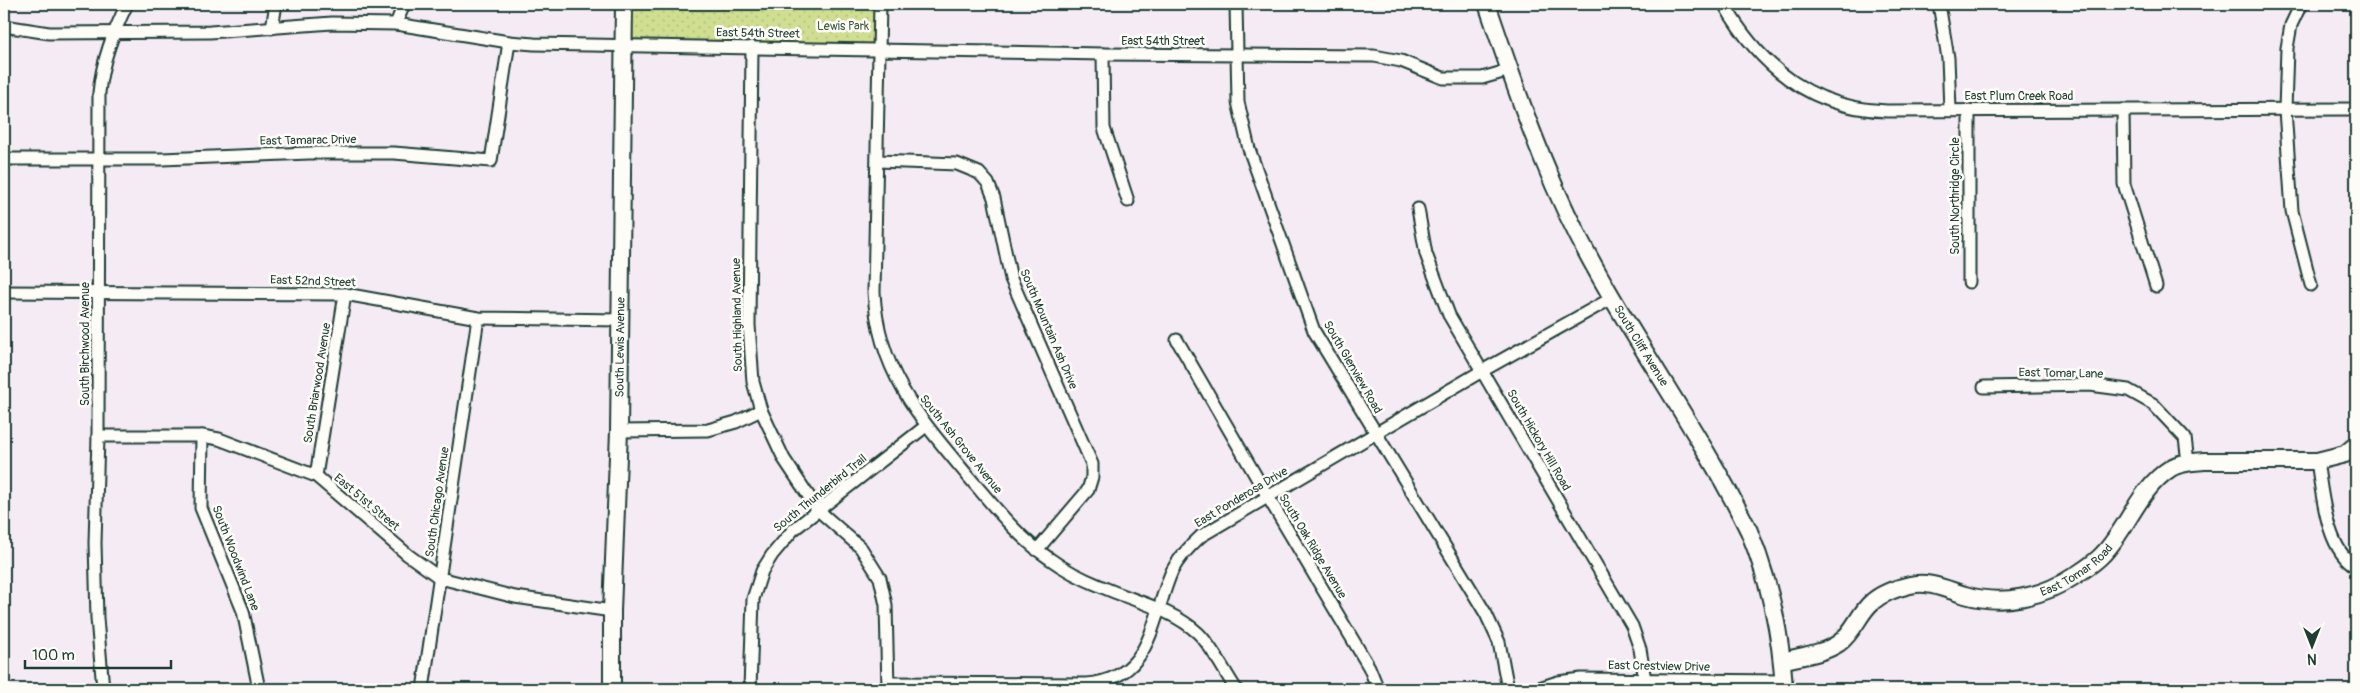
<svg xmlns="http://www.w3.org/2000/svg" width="2360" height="693" font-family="Pangolin,sans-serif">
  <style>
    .park { fill: url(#park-dots); stroke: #788e63 }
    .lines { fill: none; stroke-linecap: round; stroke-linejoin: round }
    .street-casing { stroke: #1f3d34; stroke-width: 15 }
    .secondary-casing { stroke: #1f3d34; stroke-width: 20 }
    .street { stroke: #fdfcf7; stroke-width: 11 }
    .secondary { stroke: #fdfcf7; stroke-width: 16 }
    .labels { text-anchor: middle; stroke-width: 5; stroke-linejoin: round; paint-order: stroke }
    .park-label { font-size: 12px; fill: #425d47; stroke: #fdfcf7 }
    .street-label { font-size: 12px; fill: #1f3d34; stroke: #fdfcf7 }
  </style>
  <defs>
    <pattern id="park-dots" width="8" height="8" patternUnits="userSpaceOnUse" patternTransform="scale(1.25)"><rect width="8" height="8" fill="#d0de92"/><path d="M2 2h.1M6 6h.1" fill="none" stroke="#b2bf7e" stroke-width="1.8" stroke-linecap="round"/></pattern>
  </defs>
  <rect width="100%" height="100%" fill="#f5ebf5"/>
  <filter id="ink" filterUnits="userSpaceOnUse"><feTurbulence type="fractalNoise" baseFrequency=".02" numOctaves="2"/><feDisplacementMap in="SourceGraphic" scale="10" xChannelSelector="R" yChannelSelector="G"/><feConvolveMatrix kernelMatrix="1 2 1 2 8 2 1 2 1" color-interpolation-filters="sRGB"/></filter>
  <g filter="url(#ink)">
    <polygon class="park" points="624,4 880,4 880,49 623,44"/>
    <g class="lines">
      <defs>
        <g id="street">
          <path d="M880,4l-6,288c4,82 49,130 99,190 24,28 46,56 77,77 15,11 33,20 50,27 32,15 71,22 98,47 14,13 27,40 38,56"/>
          <polyline points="1236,4 1238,102 1249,149 1314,331 1486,614 1499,642 1508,689"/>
          <path d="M1724,4c36,63 88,105 163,107l469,-2"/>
          <polyline points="1939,4 1948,58 1950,110"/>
          <polyline points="2301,4 2291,25 2287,48 2285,110 2292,211 2311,285"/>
          <polyline points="396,24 404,4"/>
          <polyline points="4,26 49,33 210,32 332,23 396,24 509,42 534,44 1103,54 1374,56 1401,61 1443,78 1482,78 1510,70"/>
          <polyline points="272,28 276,4"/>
          <polyline points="752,47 749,325 753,382 761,410 784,459 818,510 861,548 880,578 886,605 888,689"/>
          <polyline points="1103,54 1104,128 1128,201"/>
          <polyline points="1969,110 1969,282"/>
          <polyline points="2123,110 2124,184 2156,286"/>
          <polyline points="4,159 162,159 309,153 394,153 491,161 509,42"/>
          <polyline points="878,161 957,164 979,173 988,183 994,198 1011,279 1092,464 1092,477 1088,490 1037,550"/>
          <polyline points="1418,209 1426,254 1449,315 1632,626 1640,649 1645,680"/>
          <polyline points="4,292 345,294 478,318 620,320"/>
          <polyline points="1177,340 1268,497 1369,667 1378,689"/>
          <polyline points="1984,387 2090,385 2128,390 2153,404 2185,438 2188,462"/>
          <polyline points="619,431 708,430 736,422 761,410"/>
          <polyline points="98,436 202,436 219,439 316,476 408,555 440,578 515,597 612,611"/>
          <polyline points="202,436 201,508 243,611 259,689"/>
          <path d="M2317,461c5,30 9,90 39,105"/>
          <polyline points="316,476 345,294"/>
          <path d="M888,683l198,1c67,-5 65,-65 86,-113 7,-14 18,-25 29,-35l281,-165 132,-74"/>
          <path d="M103,689l-6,-71 -2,-75 3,-107 1,-343c3,-32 14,-60 28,-89"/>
          <polyline points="423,689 478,318"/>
          <polyline points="750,689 753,599 762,571 772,555 793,530 926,426"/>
          <polyline points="1536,689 1558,682 1581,679 1783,681"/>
        </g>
        <g id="secondary">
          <path id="s1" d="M1487,4c27,79 53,158 91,232 52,101 121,193 171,295 21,51 32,103 35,158"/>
          <path id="s2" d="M1782,661c18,-5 41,-7 57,-18 15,-11 20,-30 33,-41 10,-9 25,-14 38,-17 18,-5 38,5 55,10 38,11 78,2 111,-20 9,-6 20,-13 27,-21 25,-26 36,-66 68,-86 9,-6 22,-6 33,-7h113l28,-7 11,-9"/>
          <path id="s3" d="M612,689v-78l7,-180 5,-427"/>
        </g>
      </defs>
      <use href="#street" class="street-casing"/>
      <use href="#secondary" class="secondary-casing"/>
      <use href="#street" class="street"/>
      <use href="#secondary" class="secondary"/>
    </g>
  </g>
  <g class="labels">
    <g class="park-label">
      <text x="843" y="30">Lewis Park</text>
    </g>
    <g class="street-label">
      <text transform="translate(758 33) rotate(1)" y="4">East 54th Street</text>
      <text x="1163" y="45">East 54th Street</text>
      <text x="2019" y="100">East Plum Creek Road</text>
      <text transform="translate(308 140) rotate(-1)" y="4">East Tamarac Drive</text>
      <text transform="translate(1955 196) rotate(-90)" y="4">South Northridge Circle</text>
      <text transform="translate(313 281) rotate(2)" y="4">East 52nd Street</text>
      <text transform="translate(737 315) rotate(-91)" y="4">South Highland Avenue</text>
      <text transform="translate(1049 329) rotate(67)" y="4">South Mountain Ash Drive</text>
      <text transform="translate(85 344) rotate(-90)" y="4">South Birchwood Avenue</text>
      <text dy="4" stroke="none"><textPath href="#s1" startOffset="376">South Cliff Avenue</textPath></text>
      <text dy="4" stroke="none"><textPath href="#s3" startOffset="342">South Lewis Avenue</textPath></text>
      <text transform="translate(1353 367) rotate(60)" y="4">South Glenview Road</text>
      <text transform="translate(2061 373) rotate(1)" y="4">East Tomar Lane</text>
      <text transform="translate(317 383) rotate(-81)" y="4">South Briarwood Avenue</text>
      <text transform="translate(1539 440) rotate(60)" y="4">South Hickory Hill Road</text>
      <text transform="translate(961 444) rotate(51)" y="4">South Ash Grove Avenue</text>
      <text transform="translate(820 493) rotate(-39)" y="4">South Thunderbird Trail</text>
      <text transform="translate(1241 497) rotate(-31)" y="4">East Ponderosa Drive</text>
      <text transform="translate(367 502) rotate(40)" y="4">East 51st Street</text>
      <text transform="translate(437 502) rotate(-82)" y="4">South Chicago Avenue</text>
      <text transform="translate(1313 546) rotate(59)" y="4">South Oak Ridge Avenue</text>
      <text transform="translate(236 558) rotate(69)" y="4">South Woodwind Lane</text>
      <text dy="4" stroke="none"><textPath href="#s2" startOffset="331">East Tomar Road</textPath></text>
      <text transform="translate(1659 666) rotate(1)" y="4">East Crestview Drive</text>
    </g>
  </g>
  <rect width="2360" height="693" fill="none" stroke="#fdfcf7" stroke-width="20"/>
  <rect x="10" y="10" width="2340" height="673" fill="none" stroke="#1f3d34" stroke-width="2" filter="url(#ink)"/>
  <g transform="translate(2312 646) rotate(180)" stroke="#fdfcf7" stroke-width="4" paint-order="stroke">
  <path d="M0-4L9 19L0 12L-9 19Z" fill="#1f3d34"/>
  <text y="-8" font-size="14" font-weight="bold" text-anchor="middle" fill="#1f3d34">N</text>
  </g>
  <path d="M25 660v8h146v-8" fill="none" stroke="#1f3d34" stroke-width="2.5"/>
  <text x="32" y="660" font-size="15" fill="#1f3d34" stroke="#fdfcf7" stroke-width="4" paint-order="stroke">100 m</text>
</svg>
